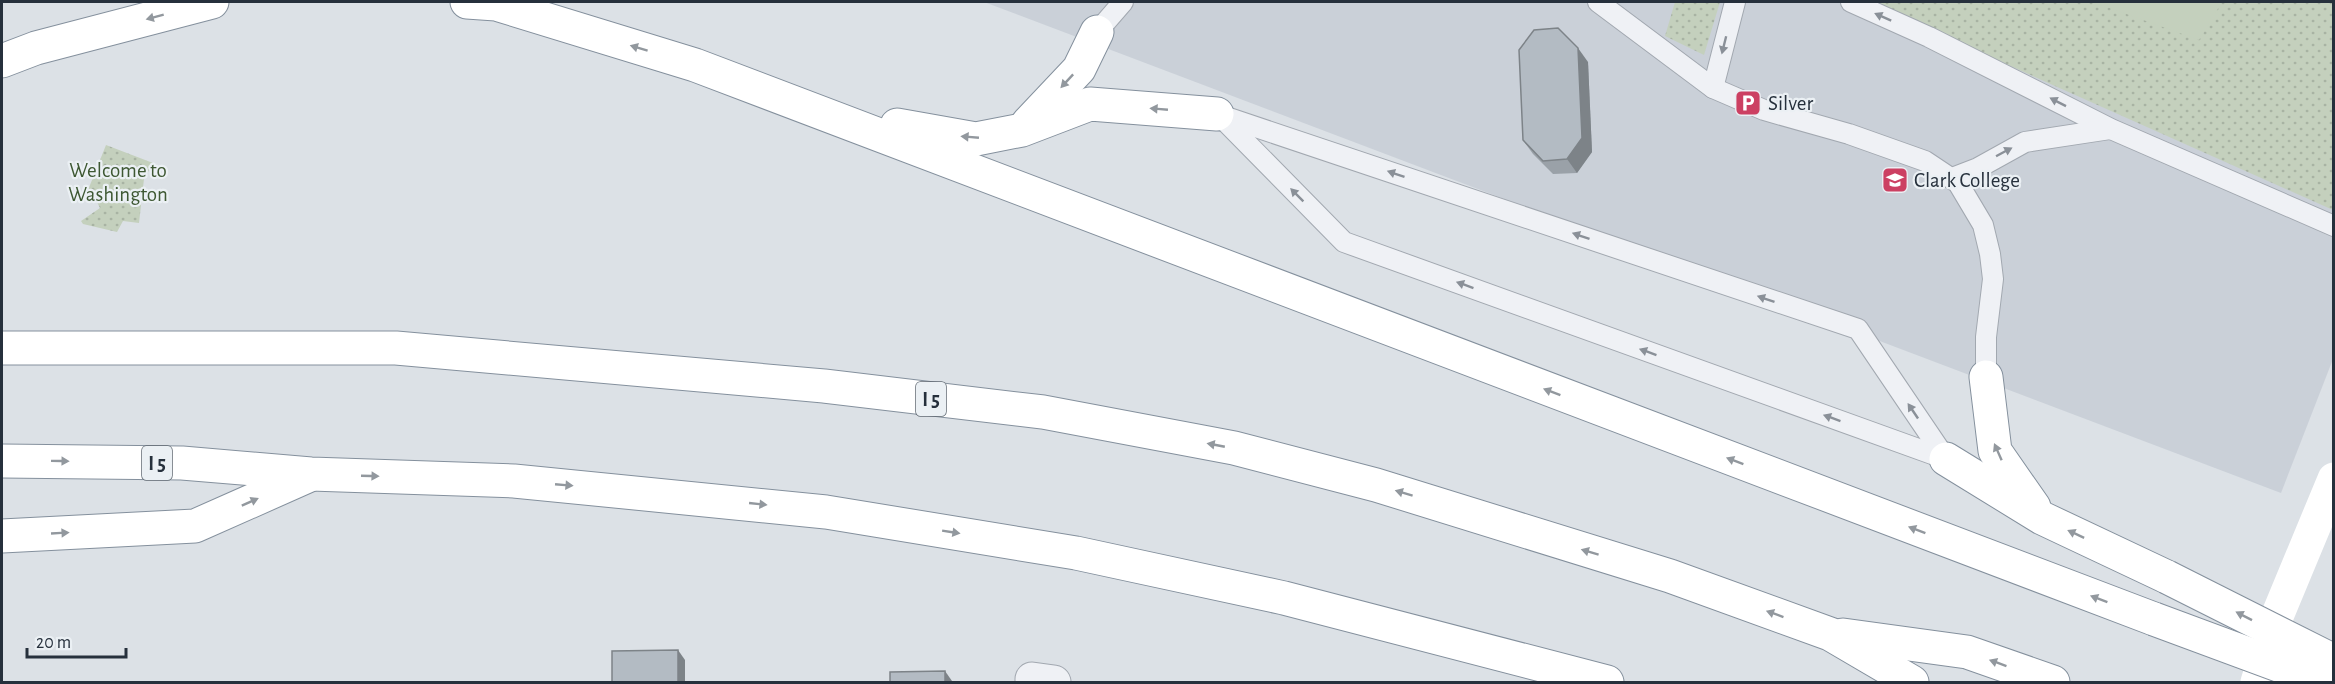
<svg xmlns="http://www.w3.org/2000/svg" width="2335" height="684" font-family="'Alegreya Sans',sans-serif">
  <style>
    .built { fill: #cad0d8 }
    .grass { fill: url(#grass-dots) }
    .pitch { fill: #c4d0bd }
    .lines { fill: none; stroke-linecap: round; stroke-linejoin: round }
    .lane-casing { stroke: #a2a8b0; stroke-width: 22 }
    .street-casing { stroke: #a2a8b0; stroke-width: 35 }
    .highway-casing { stroke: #84909d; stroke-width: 35 }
    .lane { stroke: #eff1f5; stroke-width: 20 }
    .street { stroke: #eff1f5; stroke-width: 33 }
    .secondary { stroke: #fff; stroke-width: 33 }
    .highway { stroke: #fff; stroke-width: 33 }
    .highway-bridge-casing { stroke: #84909d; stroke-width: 35; stroke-linecap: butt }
    .highway-bridge { stroke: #fff; stroke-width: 33 }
    .wall { fill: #9aa1a8 }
    .shaded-wall { fill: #7d8388 }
    .building { fill: #b3bbc3; stroke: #7d8388; stroke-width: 1.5 }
    .oneway { fill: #92989e }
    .oneway2 { fill: #8a9098 }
    .labels { text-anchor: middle; stroke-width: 4.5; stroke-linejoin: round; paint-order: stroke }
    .shield { fill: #ebf0f4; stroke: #616a73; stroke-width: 1.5 }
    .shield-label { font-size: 20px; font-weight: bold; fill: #26303c }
    .poi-label { font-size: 21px; fill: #26303c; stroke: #ebf0f4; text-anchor: start }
    .park-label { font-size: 21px; fill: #3e5833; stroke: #ebf0f4 }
  </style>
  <defs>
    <pattern id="grass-dots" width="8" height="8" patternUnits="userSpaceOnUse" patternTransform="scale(1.5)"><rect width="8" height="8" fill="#c4d0bd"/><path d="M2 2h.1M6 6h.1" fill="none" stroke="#a8b3a3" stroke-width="1.8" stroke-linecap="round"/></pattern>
  </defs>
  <rect width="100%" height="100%" fill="#dce1e6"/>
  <polygon class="built" points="984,2 2333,2 2333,359 2281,493"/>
  <g class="grass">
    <polygon points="1675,2 1720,2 1704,55 1665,36"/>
    <polygon points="1867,2 2333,2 2333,210"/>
    <polygon points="106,145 153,163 144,179 139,223 123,221 117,232 83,224 81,221 100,208 97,202 84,200"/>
  </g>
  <polygon class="pitch" points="2093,2 2222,2 2199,40"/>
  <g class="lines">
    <defs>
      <g id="lane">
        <polyline points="1598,2 1713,88 1764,110 1849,134 1925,161 1958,183 1983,225 1990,254 1993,279 1986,337 1986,377"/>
        <polyline points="1851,2 1929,37 2111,129 2334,226"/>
        <polyline points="1097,32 1123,2"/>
        <polyline points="1713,88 1735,2"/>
        <polyline points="1217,114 1858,329 1946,459"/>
        <polyline points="1220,116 1344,242 1946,459"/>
        <polyline points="1952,178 1978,168 2025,142 2110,129"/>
      </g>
      <polyline id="street" points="1032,682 1032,679 1054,682"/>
      <g id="highway">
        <polyline points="467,2 496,4 695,65 2154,619"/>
        <polyline points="2,61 36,48 212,2"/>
        <polyline points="1028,123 1079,69 1097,32"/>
        <polyline points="897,125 976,139 1022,130 1090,104 1217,114"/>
        <polyline points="2,348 396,348 824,386 1043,412 1234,448 1376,485 1670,576 1830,634 1912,682"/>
        <polyline points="1986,377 1995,451 2034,507"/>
        <polyline points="1946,459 2042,518 2167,577"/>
        <polyline points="2,461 182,463 311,474 514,481 826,512 1076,553 1284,598 1607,682"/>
        <polyline points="2,536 195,526 310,475"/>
        <polyline points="1843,635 1967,652 2053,682"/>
      </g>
    </defs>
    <use href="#lane" class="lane-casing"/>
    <use href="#street" class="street-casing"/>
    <use href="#highway" class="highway-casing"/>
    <use href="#lane" class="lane"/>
    <use href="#street" class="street"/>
    <polyline class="secondary" points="2257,682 2278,614 2334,479"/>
    <use href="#highway" class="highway"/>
    <defs>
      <g id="highway-bridge">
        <polyline points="2167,577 2334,661"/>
        <polyline points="2154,619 2324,682"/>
      </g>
    </defs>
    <use href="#highway-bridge" class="highway-bridge-casing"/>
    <use href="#highway-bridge" class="highway-bridge"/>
  </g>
  <polygon class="wall" points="1588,62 1592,152 1577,173 1553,174 1533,154 1523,140"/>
  <g class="shaded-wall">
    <polygon points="1578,48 1588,62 1592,152 1577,173 1567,159"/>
    <polygon points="678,650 685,660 685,682 678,682"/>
    <polygon points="945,671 952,681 952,682 945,682"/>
  </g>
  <g class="building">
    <polygon points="1558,28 1578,48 1582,138 1567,159 1543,161 1523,140 1519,50 1534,30"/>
    <polygon points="678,650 678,682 612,682 612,651"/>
    <polygon points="945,671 945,682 890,682 890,672"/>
  </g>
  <defs><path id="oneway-solid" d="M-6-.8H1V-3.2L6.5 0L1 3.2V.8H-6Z" transform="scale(1.5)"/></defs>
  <g class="oneway">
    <use href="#oneway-solid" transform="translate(155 17) rotate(165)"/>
    <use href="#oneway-solid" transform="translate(639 48) rotate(-163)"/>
    <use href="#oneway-solid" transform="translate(1067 81) rotate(133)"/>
    <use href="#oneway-solid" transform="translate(1159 109) rotate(-175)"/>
    <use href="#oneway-solid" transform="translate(970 137) rotate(-175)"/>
    <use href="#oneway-solid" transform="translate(1552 392) rotate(-159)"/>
    <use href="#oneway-solid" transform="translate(1216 445) rotate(-169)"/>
    <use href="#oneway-solid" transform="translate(1998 452) rotate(-114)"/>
    <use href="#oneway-solid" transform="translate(60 461) rotate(1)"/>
    <use href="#oneway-solid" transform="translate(1735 461) rotate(-159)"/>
    <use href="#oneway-solid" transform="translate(370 476) rotate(2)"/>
    <use href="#oneway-solid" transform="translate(564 485) rotate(5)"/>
    <use href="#oneway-solid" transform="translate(1404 493) rotate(-163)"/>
    <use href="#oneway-solid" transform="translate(250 502) rotate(-24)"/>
    <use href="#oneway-solid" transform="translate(758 504) rotate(6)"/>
    <use href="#oneway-solid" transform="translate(1917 530) rotate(-159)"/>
    <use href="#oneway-solid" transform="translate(951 532) rotate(9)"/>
    <use href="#oneway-solid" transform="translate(60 533) rotate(-3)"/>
    <use href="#oneway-solid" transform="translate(2076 534) rotate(-155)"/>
    <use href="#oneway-solid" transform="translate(1590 552) rotate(-163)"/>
    <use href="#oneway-solid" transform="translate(2099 599) rotate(-159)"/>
    <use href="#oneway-solid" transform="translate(1775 614) rotate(-160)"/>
    <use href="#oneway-solid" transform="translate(2244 616) rotate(-153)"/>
    <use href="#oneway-solid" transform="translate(1998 663) rotate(-160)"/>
  </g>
  <g class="oneway2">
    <use href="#oneway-solid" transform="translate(1883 17) rotate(-156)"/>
    <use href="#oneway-solid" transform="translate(1724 45) rotate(104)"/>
    <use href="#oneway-solid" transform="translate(2058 102) rotate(-153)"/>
    <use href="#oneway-solid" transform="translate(2004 152) rotate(-28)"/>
    <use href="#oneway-solid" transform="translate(1396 174) rotate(-161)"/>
    <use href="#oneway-solid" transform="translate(1297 195) rotate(-135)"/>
    <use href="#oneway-solid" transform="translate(1581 236) rotate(-161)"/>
    <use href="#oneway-solid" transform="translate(1465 285) rotate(-160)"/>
    <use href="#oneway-solid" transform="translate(1766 299) rotate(-161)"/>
    <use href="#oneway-solid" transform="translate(1648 352) rotate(-160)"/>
    <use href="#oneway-solid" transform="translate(1913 411) rotate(-124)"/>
    <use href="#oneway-solid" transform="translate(1832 418) rotate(-160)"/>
  </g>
  <defs>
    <symbol id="parking-square" viewBox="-11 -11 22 22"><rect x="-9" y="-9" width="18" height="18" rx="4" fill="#cc4062" stroke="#ebf0f4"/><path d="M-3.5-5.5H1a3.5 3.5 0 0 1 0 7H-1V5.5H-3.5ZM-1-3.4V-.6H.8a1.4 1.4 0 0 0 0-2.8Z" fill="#fff"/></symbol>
    <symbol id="university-square" viewBox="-11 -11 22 22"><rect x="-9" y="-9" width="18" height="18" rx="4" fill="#cc4062" stroke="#ebf0f4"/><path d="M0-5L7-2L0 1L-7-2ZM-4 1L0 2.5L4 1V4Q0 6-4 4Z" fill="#fff"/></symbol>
  </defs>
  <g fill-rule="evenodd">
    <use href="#parking-square" x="1733" y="88" width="30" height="30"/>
    <use href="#university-square" x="1880" y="165" width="30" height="30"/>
  </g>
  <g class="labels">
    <g class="shield">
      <rect x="916" y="382" width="30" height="34" rx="4.5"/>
      <rect x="142" y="446" width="30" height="34" rx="4.5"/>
    </g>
    <g class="shield-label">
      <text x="931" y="406">I 5</text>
      <text x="157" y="470">I 5</text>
    </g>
    <g class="poi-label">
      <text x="1768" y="110">Silver</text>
      <text x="1914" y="187">Clark College</text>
    </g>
    <g class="park-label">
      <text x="118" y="177">Welcome to<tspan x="118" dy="24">Washington</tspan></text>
    </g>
  </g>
  <rect width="2335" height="684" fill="none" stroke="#26303c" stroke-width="6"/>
  <path d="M27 648v9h99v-9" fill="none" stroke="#26303c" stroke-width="3"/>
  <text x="36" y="648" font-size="18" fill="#26303c" stroke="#ebf0f4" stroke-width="4.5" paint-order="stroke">20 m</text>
</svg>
